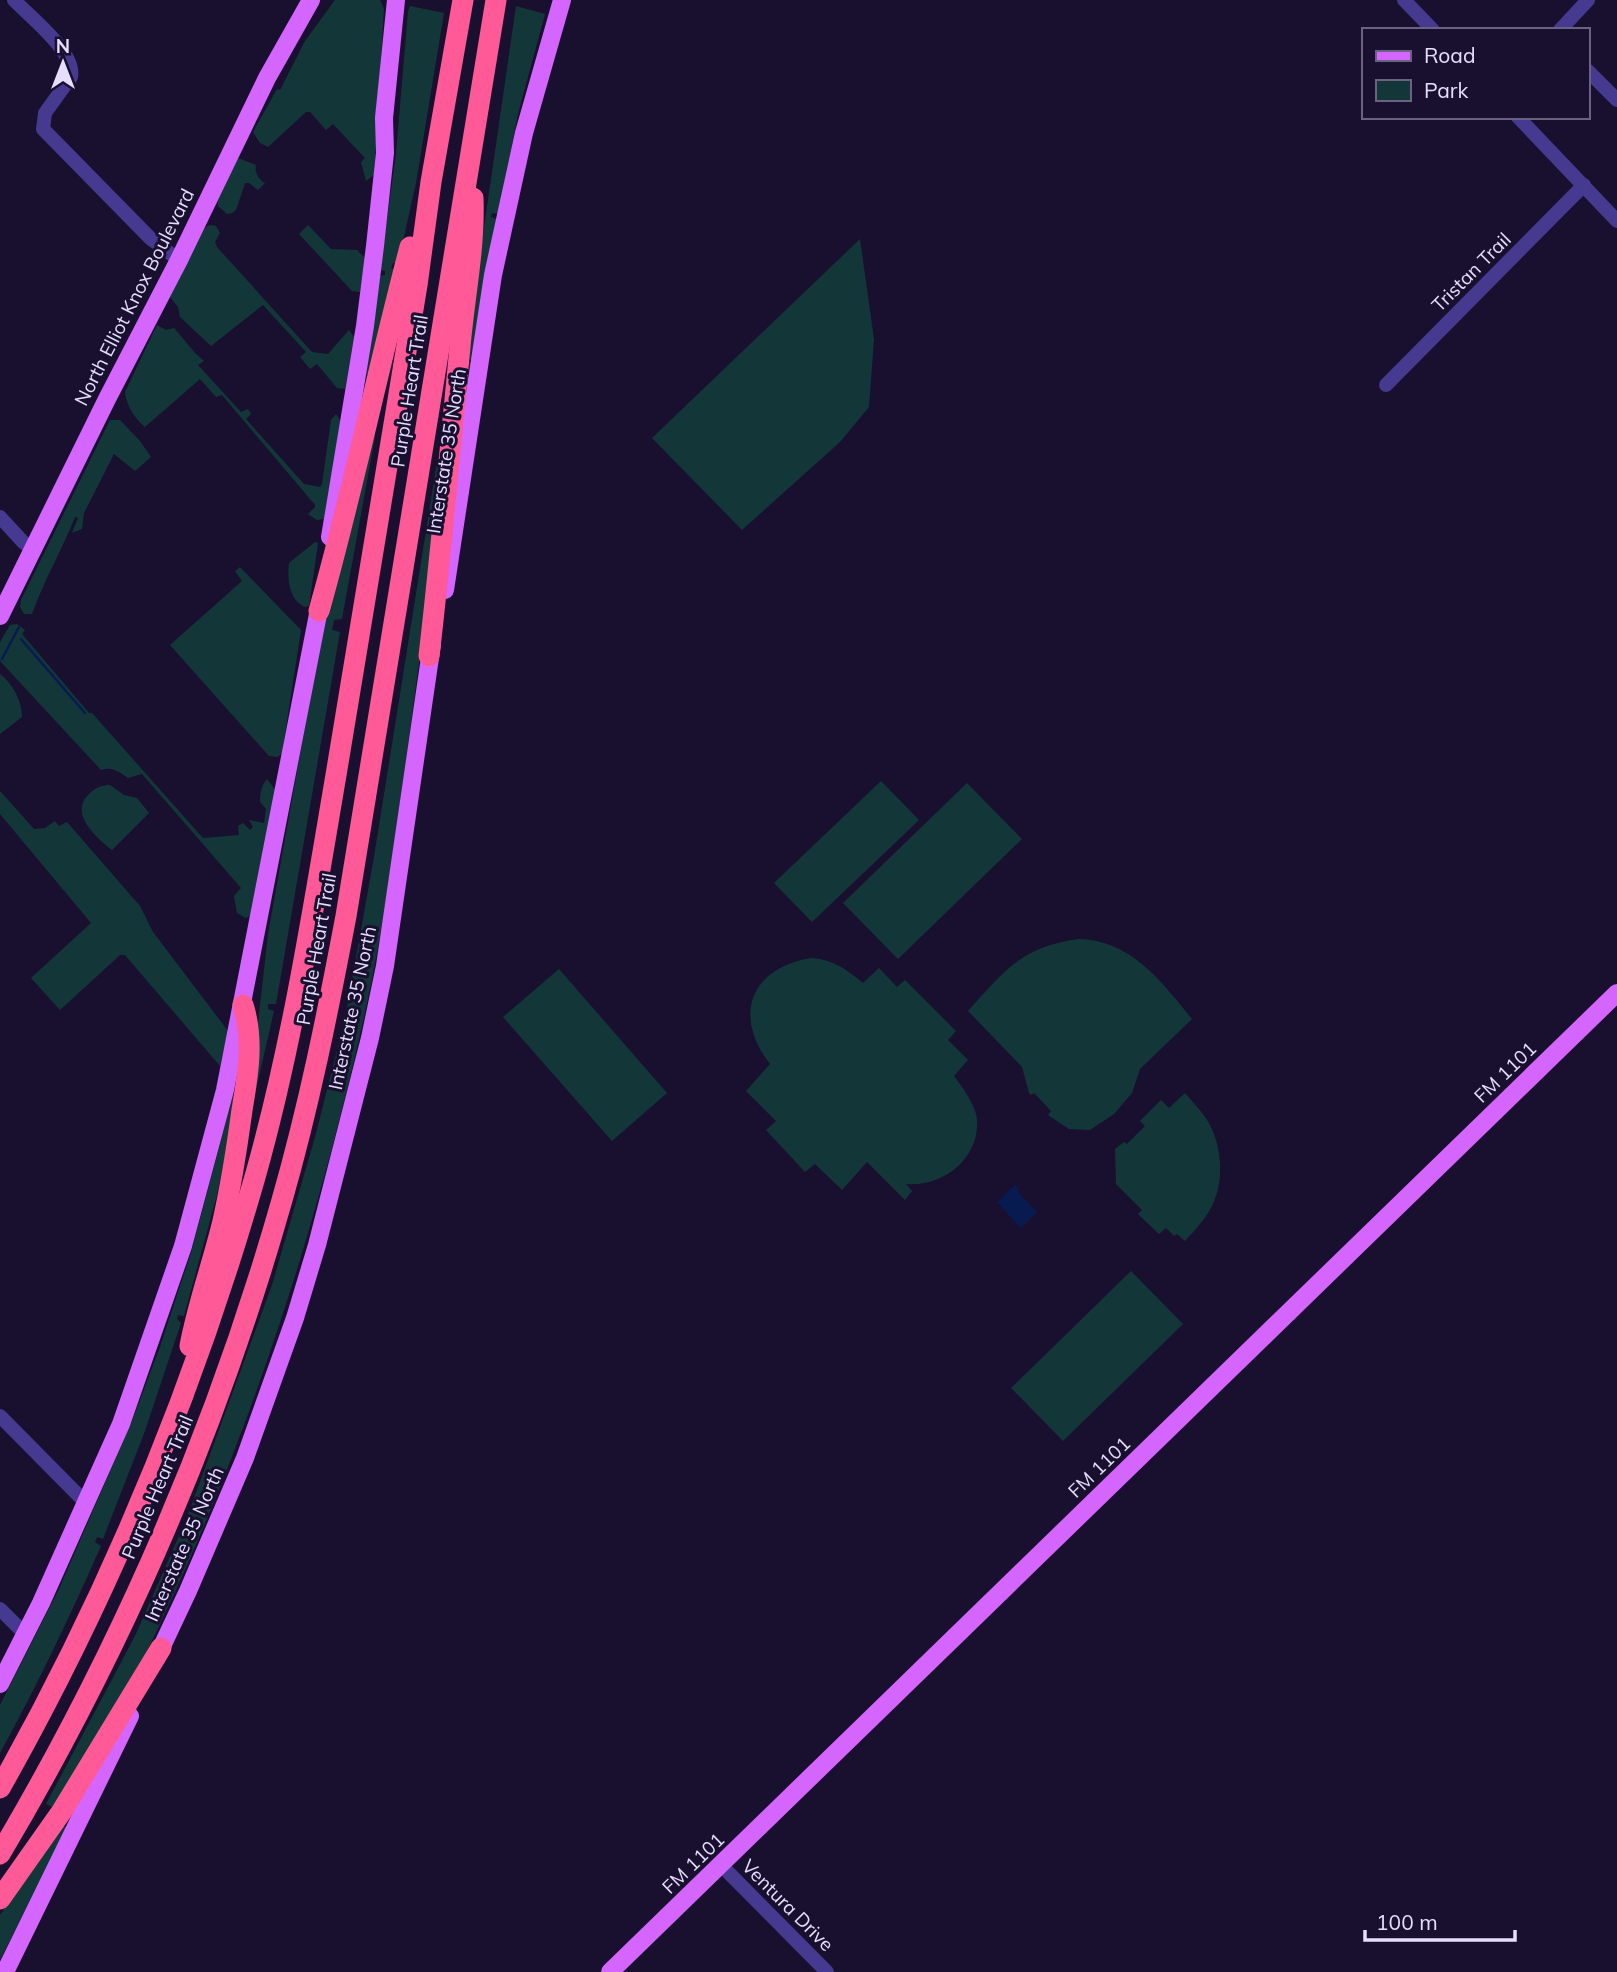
<svg xmlns="http://www.w3.org/2000/svg" width="1617" height="1972" font-family="Mulish,sans-serif">
  <style>
    .green { fill: #133739 }
    .water { fill: #081b50 }
    .lines { fill: none; stroke-linecap: round; stroke-linejoin: round }
    .stream { stroke: #081b50; stroke-width: 2.5 }
    .minor { stroke: #453990; stroke-width: 14 }
    .major { stroke: #d565ff; stroke-width: 18 }
    .highway { stroke: #ff5998; stroke-width: 21 }
    .labels { text-anchor: middle; stroke-width: 6; stroke-linejoin: round; paint-order: stroke }
    .street-label { font-size: 19px; fill: #e5deff; stroke: #19102f }
  </style>
  <rect width="100%" height="100%" fill="#19102f"/>
  <g class="green">
    <polygon points="335,0 380,0 384,9 374,175 366,181 361,162 365,158 333,124 326,130 310,112 306,112 268,147 260,143 253,132 277,89 280,90 305,41"/>
    <polygon points="410,6 444,13 416,183 398,263 393,263 391,268 396,271 371,376 365,374 380,276 385,275 385,271 380,270 396,154 408,11"/>
    <polygon points="516,6 545,14 518,114 498,214 492,213 491,217 497,219 474,360 465,359"/>
    <path d="M238,158l18,7c-2,7 3,15 9,18l-7,7 -9,-7h-4l-9,27 -4,3 -5,1 -9,-8v-6z"/>
    <polygon points="211,225 216,226 220,233 215,242 217,247 312,352 328,354 349,330 354,337 345,389 337,388 317,364 310,369 300,357 306,352 263,305 211,346 180,317 178,307 170,297 203,230 207,226"/>
    <polygon points="308,225 331,249 357,250 365,258 360,292 352,291 299,234"/>
    <polygon points="860,239 874,339 869,407 840,442 742,530 652,438"/>
    <path d="M157,325l9,5 8,-2 22,26 8,7 -6,4 43,47 7,-3 3,5 -5,5 58,65 16,3 2,-3 9,-64 5,-6 5,8 -17,97 -7,1 -9,-6 7,-7v-2l-93,-110 -6,2 -16,-18 -55,48c-10,-8 -19,-22 -20,-35z"/>
    <path d="M110,420h10l20,21 11,16 -16,14 -21,-17 -30,59 -2,16 -10,4 6,-15 -3,-1c-13,33 -31,63 -43,97h-8l-4,-7 1,-7z"/>
    <polygon points="370,434 375,437 342,619 334,620 332,630 340,632 276,1004 268,1004 268,1009 274,1011 245,1138 268,934 324,620"/>
    <path d="M437,462l7,1c-11,97 -24,193 -37,289 -13,91 -24,184 -45,274 -48,211 -116,421 -211,617 -28,57 -63,112 -95,166l-10,-5 89,-168 51,-116 86,-235 43,-148 30,-118 29,-162z"/>
    <path d="M315,542l3,1 -9,63 -4,1c-16,-7 -18,-28 -16,-44z"/>
    <polygon points="240,567 301,630 282,754 277,757 269,756 170,645 242,581 235,571"/>
    <path d="M17,624l8,6 -3,4 67,79h3l111,125 36,-3 -1,-9 5,-3 7,7 3,-3 -4,-7 15,3 2,-14 -6,-7c0,-7 1,-17 7,-23l10,13 -22,115 -4,-1 3,8 -8,4 -9,-5 -3,-17 7,-8 -99,-114 -14,4c-8,-6 -17,-12 -27,-8l-101,-109v-19l10,-17z"/>
    <path d="M0,674c13,10 22,27 22,43l-22,17z"/>
    <polygon points="881,781 919,820 812,922 774,883"/>
    <polygon points="967,783 1022,839 898,959 843,903"/>
    <path d="M110,785l14,10 13,3 12,15 -37,37c-17,-13 -44,-38 -22,-57 7,-6 12,-8 20,-8z"/>
    <polygon points="0,791 34,829 45,828 55,821 59,826 67,822 140,906 153,932 228,1031 220,1066 125,955 120,955 60,1010 31,978 91,923 0,814"/>
    <path d="M1078,939c52,0 84,43 114,80l-52,50 -8,24 -18,21 -24,16 -21,-1 -21,-14 3,-4 -17,-18 -3,2 -2,-2 -7,-26 -54,-56c36,-40 53,-64 110,-72z"/>
    <path d="M812,958c22,2 34,11 51,25l16,-15 18,19 8,-7 51,51 -8,9 20,20 -14,16c9,12 21,28 23,43 3,40 -34,68 -71,65l6,7 -7,9 -38,-38 -25,28 -27,-26 -10,8 -39,-42 10,-9 -30,-30 24,-27c-38,-49 -19,-97 42,-106z"/>
    <polygon points="559,969 667,1093 612,1141 503,1017"/>
    <path d="M1185,1093c9,11 20,21 26,34 13,28 13,64 -5,89 -6,9 -14,17 -21,25l-8,-7 -3,2 -8,-8 -7,6 -21,-20 4,-4 -26,-26 -1,-35 9,-7 3,2 18,-18 -5,-5 21,-21 8,8z"/>
    <path d="M233,1095l4,1 -20,99 -33,121 -6,-1 -1,4 4,4 -36,108 -42,108 -6,-2 -2,5 6,4c-31,70 -64,140 -101,207v-48l59,-116 73,-168 28,-74 31,-94z"/>
    <polygon points="1131,1271 1183,1324 1063,1441 1011,1388"/>
    <polygon points="62,1826 67,1827 0,1960 0,1915"/>
  </g>
  <polygon class="water" points="1015,1185 1019,1189 1017,1191 1037,1212 1021,1228 997,1202"/>
  <g class="lines">
    <g class="stream">
      <polyline points="21,639 85,713"/>
      <polyline points="2,659 19,627"/>
    </g>
    <g class="minor">
      <path d="M14,0c16,17 62,52 57,77l-26,36 -2,16 108,110 28,21"/>
      <polyline points="1404,0 1433,30"/>
      <polyline points="1560,30 1588,0"/>
      <polyline points="1587,70 1617,100"/>
      <polyline points="1518,117 1617,221"/>
      <polyline points="1386,385 1584,185"/>
      <polyline points="0,517 23,542 32,549"/>
      <polyline points="0,1416 87,1504"/>
      <polyline points="0,1609 25,1634"/>
      <polyline points="721,1865 827,1972"/>
    </g>
    <g class="major">
      <polyline points="330,537 365,326 375,246 385,153 384,118 396,0"/>
      <polyline points="445,590 493,275 524,133 562,0"/>
      <polyline points="0,616 107,399 179,260 267,78 311,0"/>
      <polyline points="156,1659 188,1591 245,1458 295,1318 317,1245 370,1038 385,966 432,644"/>
      <polyline points="0,1684 41,1603 121,1424 183,1246 225,1090 321,599"/>
      <polyline points="5,1972 130,1716"/>
      <polyline points="610,1972 1617,993"/>
    </g>
    <g class="highway">
      <path d="M319,611c34,-120 59,-243 91,-364"/>
      <path d="M429,656c12,-103 21,-206 31,-309 4,-49 15,-99 13,-149"/>
      <path d="M190,1346c8,-43 23,-83 33,-125 8,-36 14,-74 19,-111 6,-35 12,-71 1,-105"/>
      <path d="M0,1788c109,-193 194,-398 255,-611 37,-131 58,-267 81,-402 27,-163 54,-327 81,-490l14,-103 32,-182"/>
      <path d="M0,1854c122,-206 217,-425 282,-654 27,-94 46,-189 64,-284l150,-916"/>
      <polyline points="0,1899 62,1811 161,1648"/>
    </g>
  </g>
  <g class="labels">
    <g class="street-label">
      <text transform="translate(1471 272) rotate(-45)" y="7">Tristan Trail</text>
      <text transform="translate(134 297) rotate(-63)" y="7">North Elliot Knox Boulevard</text>
      <text transform="translate(409 391) rotate(-81)" y="7">Purple Heart Trail</text>
      <text transform="translate(446 451) rotate(-81)" y="7">Interstate 35 North</text>
      <text transform="translate(316 949) rotate(-80)" y="7">Purple Heart Trail</text>
      <text transform="translate(352 1008) rotate(-78)" y="7">Interstate 35 North</text>
      <text transform="translate(1505 1072) rotate(-44)" y="7">FM 1101</text>
      <text transform="translate(1099 1467) rotate(-44)" y="7">FM 1101</text>
      <text transform="translate(157 1487) rotate(-67)" y="7">Purple Heart Trail</text>
      <text transform="translate(184 1544) rotate(-66)" y="7">Interstate 35 North</text>
      <text transform="translate(693 1863) rotate(-44)" y="7">FM 1101</text>
      <text transform="translate(788 1905) rotate(45)" y="7">Ventura Drive</text>
    </g>
  </g>
  <rect x="1362" y="28" width="228" height="91" fill="#19102f" stroke="#6b6282" stroke-width="2"/>
  <rect x="1376" y="51" width="35" height="10" fill="#d565ff" stroke="#6b6282" stroke-width="2"/>
  <text x="1424" y="63" font-size="21" fill="#e5deff">Road</text>
  <rect x="1376" y="80" width="35" height="21" fill="#133739" stroke="#6b6282" stroke-width="2"/>
  <text x="1424" y="98" font-size="21" fill="#e5deff">Park</text>
  <g transform="translate(63 63)" stroke="#19102f" stroke-width="5" paint-order="stroke">
  <path d="M0-5L12 26L0 18L-12 26Z" fill="#e5deff"/>
  <text y="-10" font-size="19" font-weight="bold" text-anchor="middle" fill="#e5deff">N</text>
  </g>
  <path d="M1365 1930v10h150v-10" fill="none" stroke="#e5deff" stroke-width="3.5"/>
  <text x="1376" y="1930" font-size="21" fill="#e5deff" stroke="#19102f" stroke-width="5" paint-order="stroke">100 m</text>
</svg>
